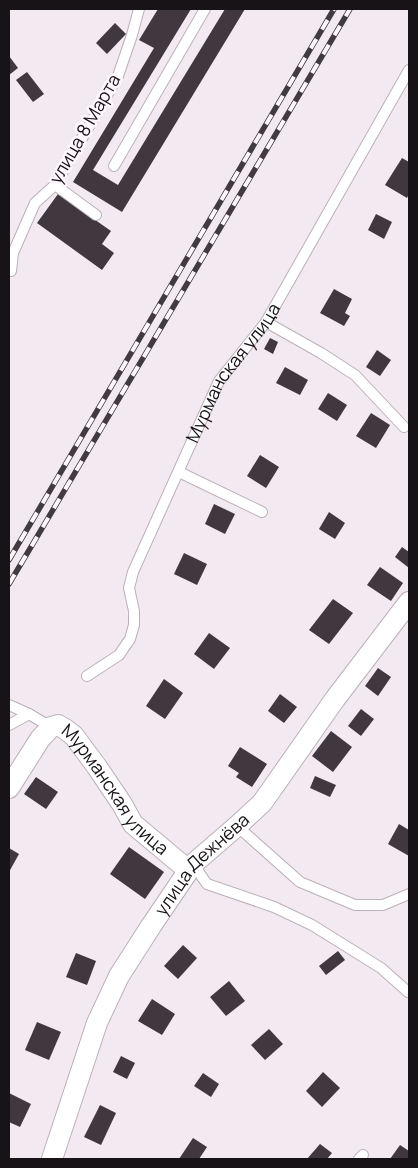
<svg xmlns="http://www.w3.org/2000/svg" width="418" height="1168" font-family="Manrope,sans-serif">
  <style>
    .building { fill: #40383e }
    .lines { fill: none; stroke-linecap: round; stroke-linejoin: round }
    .lane-casing { stroke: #bbb1b9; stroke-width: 12 }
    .street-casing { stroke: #bbb1b9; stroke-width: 22 }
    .lane { stroke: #fff; stroke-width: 10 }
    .street { stroke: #fff; stroke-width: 20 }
    .rail-casing { stroke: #403b3f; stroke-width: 5.5 }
    .rail { stroke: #fff7fd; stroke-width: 4; stroke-dasharray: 11; stroke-linecap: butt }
    .labels { text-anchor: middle; stroke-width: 5; stroke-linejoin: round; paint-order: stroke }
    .street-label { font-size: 18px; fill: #171316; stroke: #fff7fd }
  </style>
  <rect width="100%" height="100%" fill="#f3e9f0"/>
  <g class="building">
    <polygon points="158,9 191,9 93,170 118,185 225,9 245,9 122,212 73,182 154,48 139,40"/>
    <polygon points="115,23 126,34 107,54 96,43"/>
    <polygon points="9,56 18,68 9,75"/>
    <polygon points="27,72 44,94 33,102 16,80"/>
    <polygon points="402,158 409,162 409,194 407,198 385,185"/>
    <polygon points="58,194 111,231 102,244 114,253 102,270 37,223"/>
    <polygon points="376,214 392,222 384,239 368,230"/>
    <polygon points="334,289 352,299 345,313 350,316 344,326 320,313"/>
    <polygon points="270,338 278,342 273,354 264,349"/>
    <polygon points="377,350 391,360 380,376 366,367"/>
    <polygon points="285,367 308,380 300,395 276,383"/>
    <polygon points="328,393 347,405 337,421 318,409"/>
    <polygon points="371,413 390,425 376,448 356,436"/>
    <polygon points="260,455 279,467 266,488 247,476"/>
    <polygon points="214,504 235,514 225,534 205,524"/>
    <polygon points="329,512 345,523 335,539 319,529"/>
    <polygon points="402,547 409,552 409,568 395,557"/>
    <polygon points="184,553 207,564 197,585 174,574"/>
    <polygon points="380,567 403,583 391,601 367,585"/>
    <polygon points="333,599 353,613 329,644 309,630"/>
    <polygon points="209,633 230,648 214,669 194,654"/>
    <polygon points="378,668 391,677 378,696 365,686"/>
    <polygon points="164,679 183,693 165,719 146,706"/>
    <polygon points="280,694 297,707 284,723 268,711"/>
    <polygon points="361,709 374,719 361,736 348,726"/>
    <polygon points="331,731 352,747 333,772 312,756"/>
    <polygon points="240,747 267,764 252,787 236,777 239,773 228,766"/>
    <polygon points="315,776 336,785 330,797 310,788"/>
    <polygon points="36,777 58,792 46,809 24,794"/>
    <polygon points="399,824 409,830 409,856 388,844"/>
    <polygon points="129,847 164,872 145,899 110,874"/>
    <polygon points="9,848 19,854 9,872"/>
    <polygon points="183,945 197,958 178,979 164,966"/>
    <polygon points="338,951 345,960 326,975 319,966"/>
    <polygon points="76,953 96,961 87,985 66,977"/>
    <polygon points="229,981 245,1001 226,1016 210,997"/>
    <polygon points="152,999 175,1014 162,1035 138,1021"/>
    <polygon points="37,1022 61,1032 49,1060 25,1050"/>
    <polygon points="269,1029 283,1044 265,1060 251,1045"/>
    <polygon points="121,1056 135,1063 127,1079 113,1072"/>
    <polygon points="323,1072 340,1088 322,1107 306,1091"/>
    <polygon points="203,1073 219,1084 211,1097 194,1086"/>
    <polygon points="9,1093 31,1104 20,1127 9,1122"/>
    <polygon points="100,1105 116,1113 101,1145 84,1137"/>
    <polygon points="193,1138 207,1147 199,1159 179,1159"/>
    <polygon points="320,1144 332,1153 327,1159 307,1159"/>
    <polygon points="400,1145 409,1151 409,1159 390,1159"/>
  </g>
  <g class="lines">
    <defs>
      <g id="lane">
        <polyline points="114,166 205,9"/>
        <polyline points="55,185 96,215"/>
        <polyline points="11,271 13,253 35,203 55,185 118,76 132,35 139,9"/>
        <polyline points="266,322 321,353 355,375 404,427"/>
        <polyline points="179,472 262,512"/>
        <path id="s1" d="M87,676l32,-21 11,-16 4,-14v-14l-5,-23 4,-16 86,-191 47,-59 143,-252"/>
        <polyline points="9,705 29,714 51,727"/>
        <polyline points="9,725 29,714"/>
        <polyline points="237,826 300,882 355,905 383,905 409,894"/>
        <polyline points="193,864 207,884 274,907 312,925 381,968 408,992"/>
        <polyline points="359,1159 363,1155"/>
      </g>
      <g id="street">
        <path id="s2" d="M9,788l31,-49 11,-12 7,-2 7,4 9,7 23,31 25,37 11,20 55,46"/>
        <path id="s3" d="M52,1159l45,-136 22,-47 32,-50 42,-62 44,-38 25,-23 73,-104 74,-97"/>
      </g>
    </defs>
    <use href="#lane" class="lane-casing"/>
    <use href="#street" class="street-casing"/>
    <use href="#lane" class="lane"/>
    <use href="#street" class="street"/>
    <defs>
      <g id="rail">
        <polyline points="9,560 334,9"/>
        <polyline points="9,584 350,9"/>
      </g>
    </defs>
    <use href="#rail" class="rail-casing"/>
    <use href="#rail" class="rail"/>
  </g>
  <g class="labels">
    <g class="street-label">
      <text transform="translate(85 129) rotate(-60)" y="6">улица 8 Марта</text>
      <text dy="6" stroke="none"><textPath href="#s1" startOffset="350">Мурманская улица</textPath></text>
      <text dy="6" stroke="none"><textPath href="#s2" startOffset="169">Мурманская улица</textPath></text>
      <text dy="6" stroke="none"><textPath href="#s3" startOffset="335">улица Дежнёва</textPath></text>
    </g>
  </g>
  <rect width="418" height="1168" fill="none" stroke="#171316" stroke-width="20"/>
</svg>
